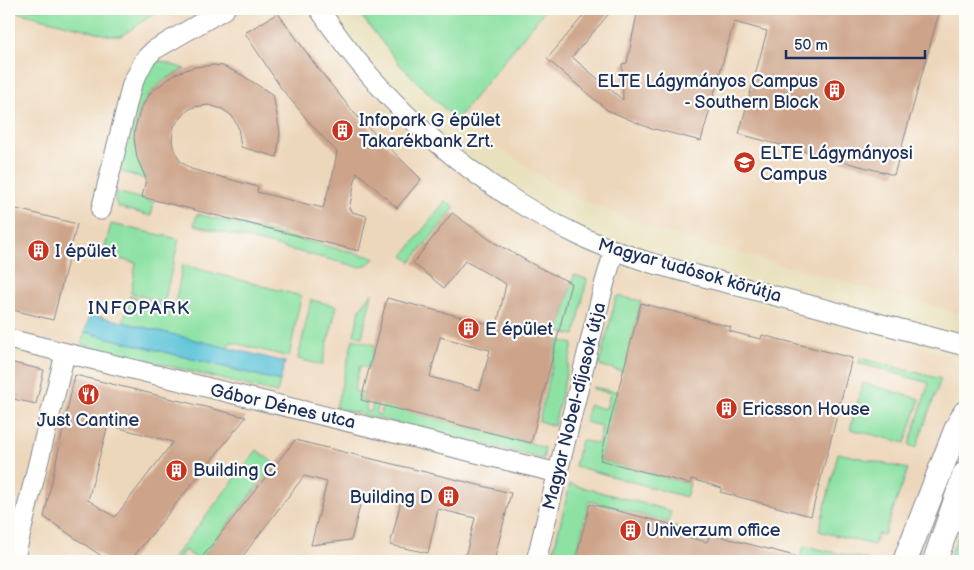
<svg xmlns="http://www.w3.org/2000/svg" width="974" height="570" font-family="'Balsamiq Sans',sans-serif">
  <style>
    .built { fill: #edd7bb }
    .green { fill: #8ce1a3; stroke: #548880 }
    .water { fill: #5dc4da; stroke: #3c7a9c }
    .building { fill: #cda48a; fill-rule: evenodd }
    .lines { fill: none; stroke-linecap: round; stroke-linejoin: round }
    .minor-casing { stroke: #82888e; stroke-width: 21 }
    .tertiary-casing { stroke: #82888e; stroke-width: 26 }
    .minor { stroke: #fff; stroke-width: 19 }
    .tertiary { stroke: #fff; stroke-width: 24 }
    .labels { text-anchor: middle; stroke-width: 4.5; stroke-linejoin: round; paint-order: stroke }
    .poi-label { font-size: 18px; fill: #1b2f5e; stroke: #fdfcf7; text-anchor: start }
    .street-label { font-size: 18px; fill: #1b2f5e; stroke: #fdfcf7 }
    .neighbourhood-label { font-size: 19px; letter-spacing: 1px; fill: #1b2f5e; stroke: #fdfcf7 }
  </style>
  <rect width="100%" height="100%" fill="#fdfcf7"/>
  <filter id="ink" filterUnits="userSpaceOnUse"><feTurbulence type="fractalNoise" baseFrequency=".02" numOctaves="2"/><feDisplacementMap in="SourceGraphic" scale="10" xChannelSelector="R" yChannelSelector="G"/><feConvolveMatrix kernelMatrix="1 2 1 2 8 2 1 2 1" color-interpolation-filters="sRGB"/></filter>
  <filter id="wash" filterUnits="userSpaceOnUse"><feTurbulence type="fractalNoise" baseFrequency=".0096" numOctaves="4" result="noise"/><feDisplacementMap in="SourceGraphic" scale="20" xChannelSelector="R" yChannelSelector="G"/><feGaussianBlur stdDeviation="1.12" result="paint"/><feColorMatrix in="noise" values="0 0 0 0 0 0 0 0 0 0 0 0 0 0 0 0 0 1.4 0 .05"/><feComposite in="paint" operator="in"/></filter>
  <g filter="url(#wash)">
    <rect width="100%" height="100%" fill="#e9e1be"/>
    <g class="built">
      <polygon points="9,9 309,9 337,50 358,76 398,120 430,150 521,217 590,252 631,270 909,344 949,356 962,370 961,384 894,561 9,561"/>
      <polygon points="546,9 965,9 965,288 958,313 654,230 570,195 456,120"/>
    </g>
    <g class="green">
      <polygon points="9,9 161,9 121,36 111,36 9,10"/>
      <polygon points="356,9 546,9 456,120 401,66"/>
      <path d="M157,60l28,9c-50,21 -61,64 -39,110l-27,-8 19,-83 7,-15z"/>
      <polygon points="116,192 154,202 151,216 118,207 115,200"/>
      <polygon points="445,201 455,207 411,262 403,256"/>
      <polygon points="197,214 359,254 376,258 365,266 359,267 194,225"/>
      <polygon points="111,224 179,239 164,303 131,293 136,263 103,255"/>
      <polygon points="183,265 301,296 289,357 231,342 226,348 123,322 130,296 174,308"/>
      <polygon points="574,275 587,279 575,335 559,332"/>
      <polygon points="372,293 362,337 354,335 360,309"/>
      <polygon points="618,296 641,301 624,372 599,365 616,298"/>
      <polygon points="311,300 337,306 322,365 298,359"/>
      <polygon points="85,332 280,381 277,393 81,344"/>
      <polygon points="353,339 375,345 369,368 360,366 354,391 363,393 361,400 367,402 366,411 371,412 373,403 378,404 376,414 380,415 383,405 531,443 545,448 543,459 336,408"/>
      <polygon points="558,340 573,344 554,426 539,421"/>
      <polygon points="860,358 941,379 916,448 909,445 929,383 859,363"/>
      <polygon points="863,383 920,399 905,443 850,429"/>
      <polygon points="593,387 618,392 600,460 690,484 686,497 575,466 581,440 598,444 602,426 585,422 589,405 606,409 610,393 593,389"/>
      <polygon points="257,450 275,464 199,561 185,550 178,559 181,560 180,561 171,561"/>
      <polygon points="838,453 908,469 884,535 878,534 874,545 819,531"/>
      <polygon points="570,484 671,511 668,522 589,501 575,561 551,561"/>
      <polygon points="965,517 965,561 948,561"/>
      <polygon points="804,546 869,560 799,561"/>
    </g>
    <polygon class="water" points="90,314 285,362 280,381 85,332"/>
    <g id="blocks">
      <g class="building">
        <polygon points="589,9 613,9 572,57 623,100 622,64 627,63 638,9 940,9 894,175 739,134 767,31 734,22 701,141 655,129 654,130 607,110 547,59"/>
        <polygon points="278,13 317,67 354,113 421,179 397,208 357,172 349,209 352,210 352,212 367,216 359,251 142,197 146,179 137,158 134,138 135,128 141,108 151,92 175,74 194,67 214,65 223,66 240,74 273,95 280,132 277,157 241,147 238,127 232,116 222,109 208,105 194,107 188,110 174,126 172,140 173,147 180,161 191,169 258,187 257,192 323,208 333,174 337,152 310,123 281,88 245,33"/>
        <polygon points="9,207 77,224 53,320 9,309"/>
        <path d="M452,213l43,30 43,24 33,16 -40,160 -170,-43 26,-102 110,28 9,-42 -41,-23 -21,27 -31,-25zM440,337l50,13 -10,40 -50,-13z"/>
        <polygon points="641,303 731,327 729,331 744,335 761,339 762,335 852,358 811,516 720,492 722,488 691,479 690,484 600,460"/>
        <polygon points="9,362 44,370 36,404 9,398"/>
        <path d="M75,375l171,42 -116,144h-21l-65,-44zM108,425l65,17 -58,75 -27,-17z"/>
        <polygon points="295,440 511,493 494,561 464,561 475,518 438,509 428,553 390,545 401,501 364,491 351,540 311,545 327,482 304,476 239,561 199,561"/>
        <polygon points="590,504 678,526 676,534 707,542 710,534 795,556 795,561 575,561"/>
      </g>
    </g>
  </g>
  <g filter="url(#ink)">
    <use href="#blocks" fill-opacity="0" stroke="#82888e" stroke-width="1"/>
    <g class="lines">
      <defs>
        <g id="minor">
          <path d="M319,9c65,97 155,177 261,227 23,11 47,19 71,27l314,83"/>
          <polyline points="101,210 132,84 145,59 154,50 225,9"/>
          <polyline points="9,339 558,473"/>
          <polyline points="14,561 65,354"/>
          <polyline points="536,561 603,289 614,251"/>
        </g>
        <g id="tertiary">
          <polyline points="905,561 956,430 965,413"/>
          <polyline points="935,561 965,474"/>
        </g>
      </defs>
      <use href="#minor" class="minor-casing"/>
      <use href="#tertiary" class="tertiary-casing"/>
      <use href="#minor" class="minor"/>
      <use href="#tertiary" class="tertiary"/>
    </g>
  </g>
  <defs>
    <symbol id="building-disc" viewBox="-11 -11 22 22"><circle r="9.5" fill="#c8321e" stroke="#fdfcf7"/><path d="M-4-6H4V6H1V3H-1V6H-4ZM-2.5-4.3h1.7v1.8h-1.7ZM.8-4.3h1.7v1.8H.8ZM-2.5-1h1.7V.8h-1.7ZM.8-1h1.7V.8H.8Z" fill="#fff"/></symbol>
    <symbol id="university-disc" viewBox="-11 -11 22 22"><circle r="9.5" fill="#c8321e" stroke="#fdfcf7"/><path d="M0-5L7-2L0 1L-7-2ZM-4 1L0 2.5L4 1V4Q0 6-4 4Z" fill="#fff"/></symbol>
    <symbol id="restaurant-disc" viewBox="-11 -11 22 22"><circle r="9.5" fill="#c8321e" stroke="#fdfcf7"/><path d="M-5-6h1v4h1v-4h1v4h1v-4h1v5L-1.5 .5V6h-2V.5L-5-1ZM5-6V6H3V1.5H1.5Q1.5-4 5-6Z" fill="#fff"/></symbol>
  </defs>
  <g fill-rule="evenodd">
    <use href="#building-disc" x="822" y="78" width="25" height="25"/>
    <use href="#building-disc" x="330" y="118" width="25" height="25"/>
    <use href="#university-disc" x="732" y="150" width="25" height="25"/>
    <use href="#building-disc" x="26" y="238" width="25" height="25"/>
    <use href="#building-disc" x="456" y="316" width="25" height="25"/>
    <use href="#restaurant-disc" x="76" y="382" width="25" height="25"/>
    <use href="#building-disc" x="714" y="396" width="25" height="25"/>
    <use href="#building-disc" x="164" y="458" width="25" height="25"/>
    <use href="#building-disc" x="436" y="484" width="25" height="25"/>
    <use href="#building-disc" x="618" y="518" width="25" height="25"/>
  </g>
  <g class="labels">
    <g class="poi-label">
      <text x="818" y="87" text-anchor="end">ELTE Lágymányos Campus<tspan x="818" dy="21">- Southern Block</tspan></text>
      <text x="359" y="126">Infopark G épület<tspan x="359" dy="21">Takarékbank Zrt.</tspan></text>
      <text x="760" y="159">ELTE Lágymányosi<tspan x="760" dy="21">Campus</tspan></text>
      <text x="55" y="257">I épület</text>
      <text x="485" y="335">E épület</text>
      <text x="742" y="415">Ericsson House</text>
      <text x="88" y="426" text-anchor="middle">Just Cantine</text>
      <text x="193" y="476">Building C</text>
      <text x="433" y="503" text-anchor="end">Building D</text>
      <text x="646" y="536">Univerzum office</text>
    </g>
    <g class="street-label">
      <text transform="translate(690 270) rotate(16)" y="6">Magyar tudósok körútja</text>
      <text transform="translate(283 406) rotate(13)" y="6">Gábor Dénes utca</text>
      <text transform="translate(574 406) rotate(-76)" y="6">Magyar Nobel-díjasok útja</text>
    </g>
    <g class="neighbourhood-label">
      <text x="139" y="314">INFOPARK</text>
    </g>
  </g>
  <rect width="974" height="570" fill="none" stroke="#fdfcf7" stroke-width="30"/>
  <path d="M786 50v8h139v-8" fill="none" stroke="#1b2f5e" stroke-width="2.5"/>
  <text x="794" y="50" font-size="15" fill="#1b2f5e" stroke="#fdfcf7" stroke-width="4" paint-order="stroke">50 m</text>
</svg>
